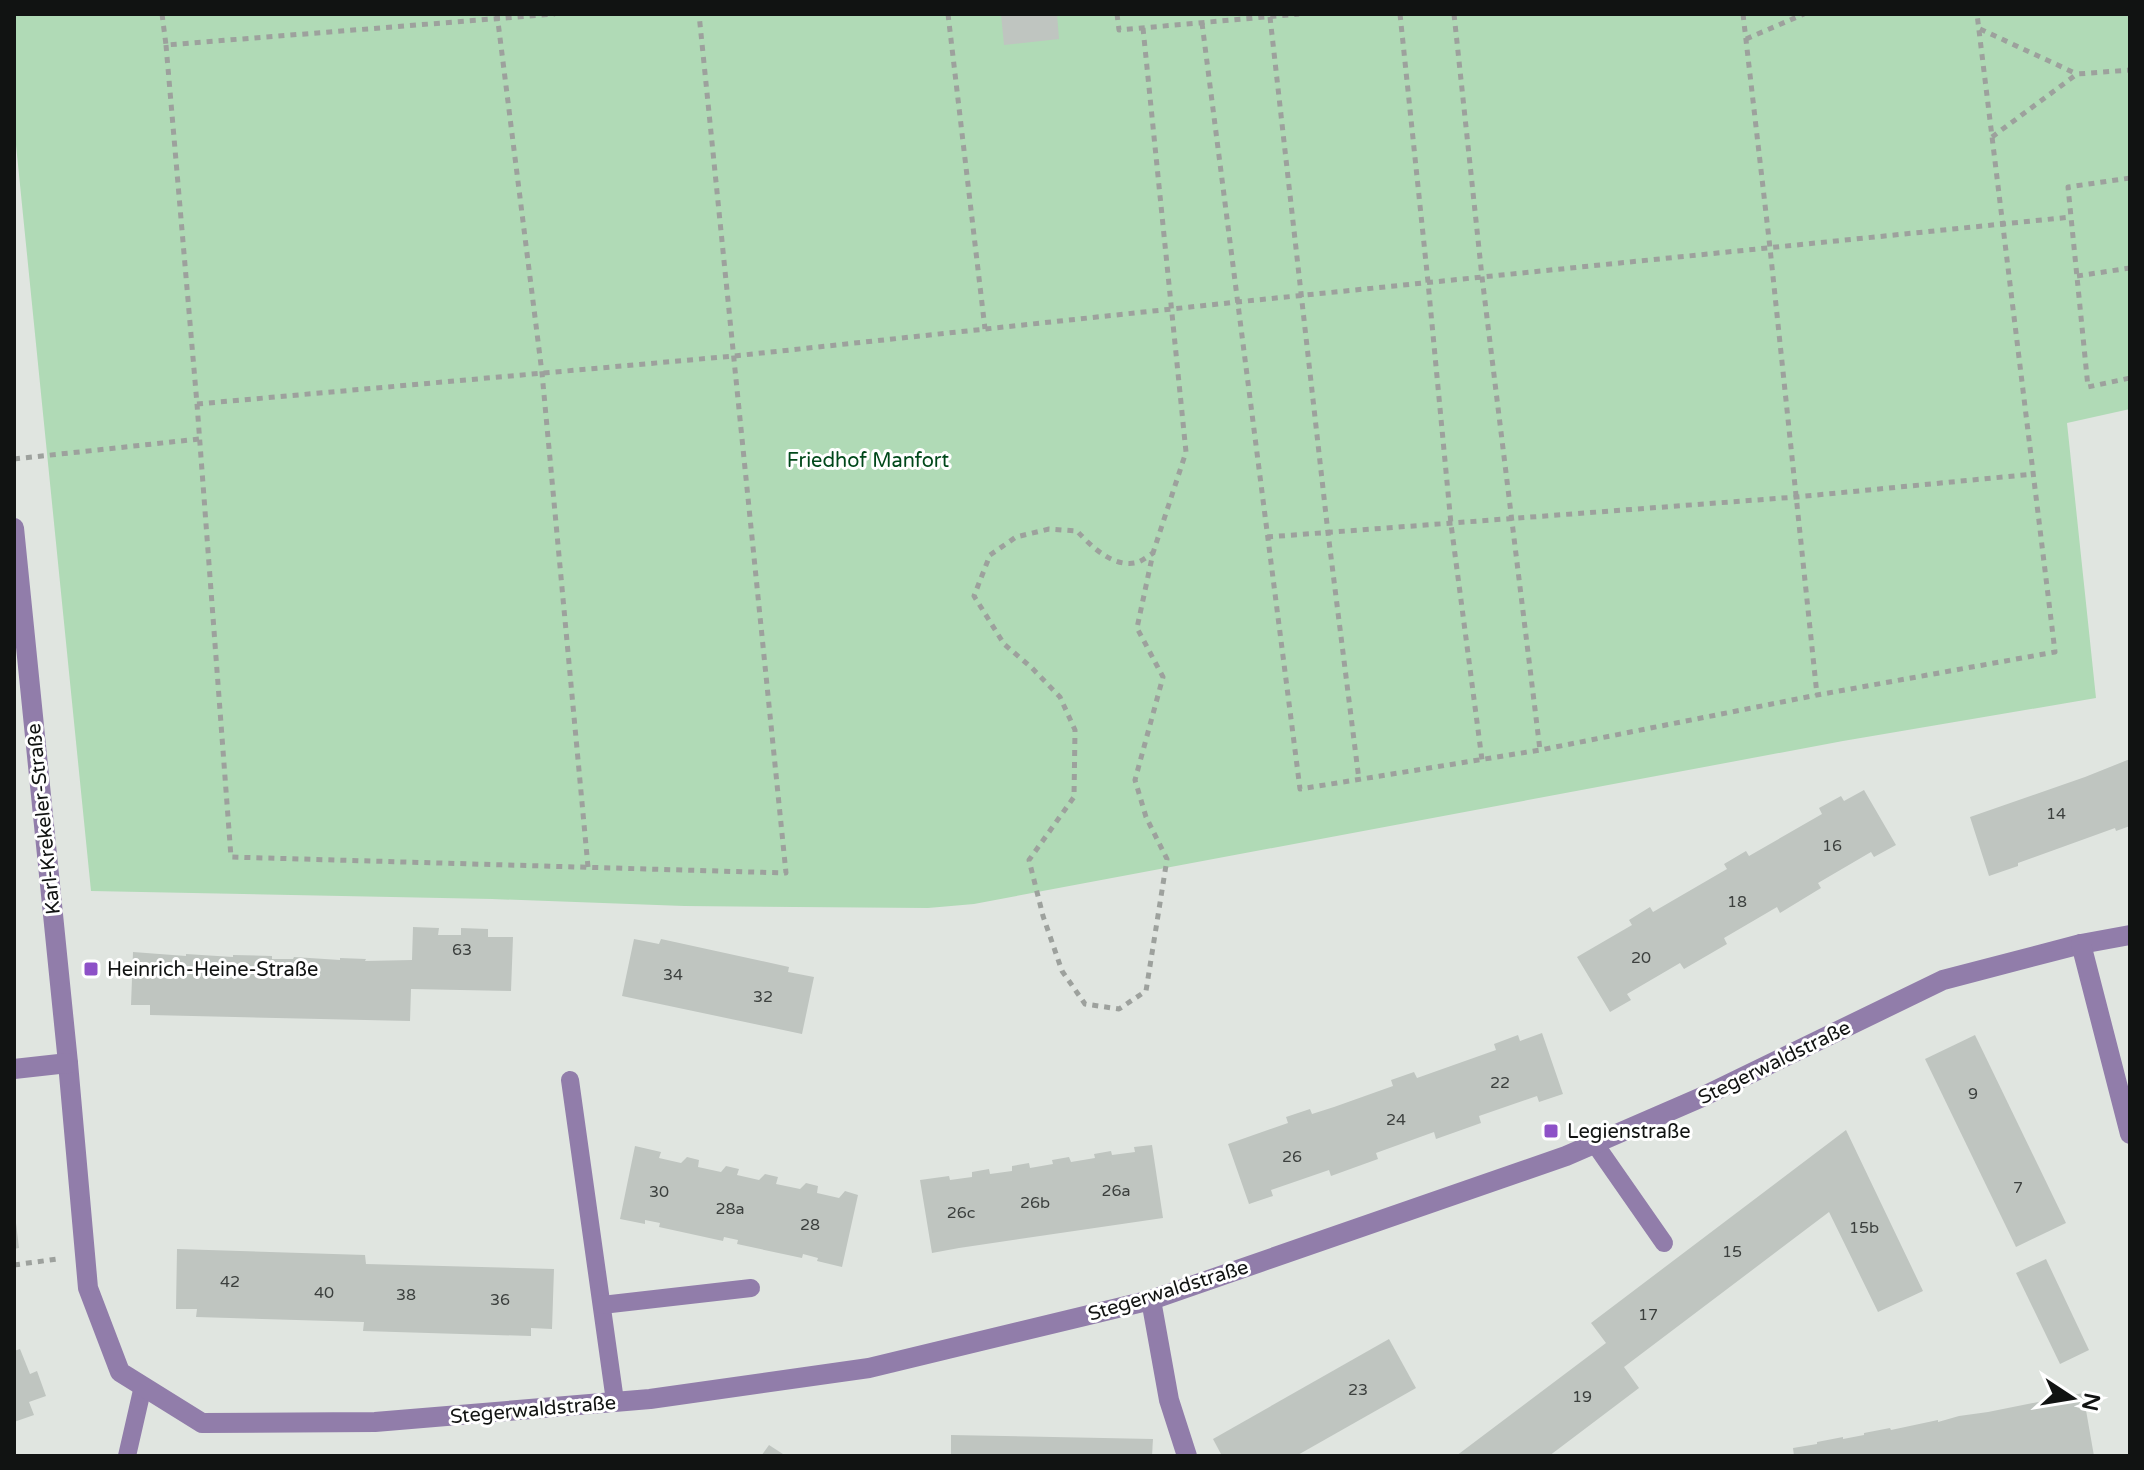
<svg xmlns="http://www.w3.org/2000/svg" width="2144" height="1470" font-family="'Varela Round',sans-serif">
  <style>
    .green { fill: #b0dab6 }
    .building { fill: #bfc5c0 }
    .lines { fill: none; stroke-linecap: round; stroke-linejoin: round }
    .path { stroke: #9da19d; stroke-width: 5; stroke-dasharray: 6 6; stroke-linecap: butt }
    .service { stroke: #917daa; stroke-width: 18 }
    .minor { stroke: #917daa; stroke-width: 20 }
    .poi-dot { fill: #8d51c7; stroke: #fff; stroke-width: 3 }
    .labels { text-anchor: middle; stroke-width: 6; stroke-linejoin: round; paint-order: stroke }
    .number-label { font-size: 16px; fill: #3c403e }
    .park-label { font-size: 20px; fill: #00481a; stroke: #fff }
    .street-label { font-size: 20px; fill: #111312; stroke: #fff }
    .poi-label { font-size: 20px; fill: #111312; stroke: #fff; text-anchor: start }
  </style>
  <rect width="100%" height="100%" fill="#e0e5e0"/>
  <polygon class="green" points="14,14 2130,14 2130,409 2067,423 2096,698 1843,741 974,904 928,908 684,906 492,899 91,891 14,125"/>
  <g class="building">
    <polygon points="1001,14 1057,14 1059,39 1004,45"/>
    <polygon points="2130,759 2130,826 2116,831 2115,828 2018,863 2018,866 1989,876 1970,817 2085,777"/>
    <polygon points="1864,790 1896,845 1874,857 1871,852 1818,883 1821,888 1780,913 1777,907 1724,938 1727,944 1684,969 1680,963 1627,994 1631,1000 1610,1012 1577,957 1632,925 1629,920 1650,907 1653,912 1727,869 1724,864 1746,851 1749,856 1822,814 1819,808 1841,796 1844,801"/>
    <polygon points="413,927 439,928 438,935 461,935 461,928 488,929 488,937 513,937 511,991 411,989 410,1021 150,1015 150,1005 131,1005 133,952 186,956 186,954 233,957 233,955 272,956 272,959 293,959 294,957 340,960 340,958 366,959 365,961 412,960"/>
    <polygon points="634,939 659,944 661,939 789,967 788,972 814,977 802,1034 622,996"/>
    <polygon points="1542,1033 1563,1094 1539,1102 1537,1096 1479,1116 1481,1123 1436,1139 1434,1132 1376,1153 1378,1159 1331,1176 1329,1170 1271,1190 1273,1196 1249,1204 1228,1144 1288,1123 1286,1117 1310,1109 1312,1114 1334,1107 1393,1086 1391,1080 1414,1072 1417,1078 1496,1050 1494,1044 1518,1035 1520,1041"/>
    <polygon points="1975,1035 2066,1223 2016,1247 1925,1059"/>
    <polygon points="1846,1130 1923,1291 1878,1312 1829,1212 1624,1367 1639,1388 1549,1456 1456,1456 1606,1343 1591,1323"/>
    <polygon points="1152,1145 1163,1218 959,1248 932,1253 920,1180 949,1176 950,1180 972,1177 972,1172 989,1169 990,1174 1012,1171 1012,1166 1029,1163 1030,1168 1053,1164 1052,1160 1069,1157 1071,1162 1095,1158 1094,1154 1111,1151 1112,1155 1135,1152 1134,1147"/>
    <polygon points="635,1146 661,1152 659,1158 681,1163 687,1157 699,1160 698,1167 721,1172 726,1166 739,1169 737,1175 759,1180 765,1174 778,1177 776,1184 800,1189 806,1183 818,1186 817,1193 839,1198 845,1191 858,1195 842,1267 817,1261 818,1258 803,1254 802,1258 737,1244 738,1240 724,1237 723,1241 659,1227 660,1223 645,1220 645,1224 620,1219"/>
    <polygon points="14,1223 16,1223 19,1248 14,1249"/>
    <polygon points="177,1249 365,1255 366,1264 554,1269 552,1329 531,1328 531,1336 363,1331 364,1322 196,1317 197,1309 176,1309"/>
    <polygon points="2046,1259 2089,1350 2060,1364 2016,1273"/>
    <polygon points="1389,1339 1416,1388 1296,1456 1222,1456 1213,1439"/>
    <polygon points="20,1349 30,1374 37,1371 46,1396 29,1402 34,1415 14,1422 14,1351"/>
    <polygon points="2083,1393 2094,1456 1794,1456 1793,1448 1817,1444 1817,1442 1843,1437 1843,1439 1864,1435 1864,1433 1890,1428 1891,1430 1938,1420 1938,1422 1959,1416 1988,1412"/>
    <polygon points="951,1435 1153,1439 1152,1456 951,1456"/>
    <polygon points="769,1445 786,1456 761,1456"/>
  </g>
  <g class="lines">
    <g class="path">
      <polyline points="162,14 166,45 555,14"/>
      <polyline points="497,14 542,373 588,867"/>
      <polyline points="948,14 985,329"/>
      <polyline points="1117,14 1119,30 1299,14"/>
      <polyline points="1400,14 1428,282 1451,524 1482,760"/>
      <polyline points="1454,14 1482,277 1540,750"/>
      <polyline points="1743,14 1770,248 1817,695"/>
      <polyline points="1270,17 1328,533 1359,780"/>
      <polyline points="1202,23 1300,789 1540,750 1817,695 2055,652 1977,14"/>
      <path d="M1143,28l43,424 -33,101 -16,75 26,49 -28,103 11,37 21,42 -21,132 -27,18 -34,-5 -23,-33 -19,-55 -14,-56 45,-63 1,-67 -15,-33 -28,-29 -28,-24 -30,-48 16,-41 26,-18 33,-8 28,2c14,15 35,36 58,32 6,-1 13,-7 18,-10"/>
      <polyline points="1980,29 2077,74"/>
      <polyline points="1746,39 1804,14"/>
      <polyline points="166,45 197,404 231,857 786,873 699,14"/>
      <polyline points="1992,137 2077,74 2130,70"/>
      <polyline points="2130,178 2068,187 2088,387 2130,378"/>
      <polyline points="2077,276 2130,268"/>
      <polyline points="197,404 734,356 1237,302 2071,217"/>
      <polyline points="14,459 199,439"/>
      <polyline points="1267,537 1796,497 2034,474"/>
      <polyline points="14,1265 57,1259"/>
    </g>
    <g class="service">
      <polyline points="570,1080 615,1401"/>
      <polyline points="1595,1144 1664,1243"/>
      <polyline points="602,1305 751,1288"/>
      <polyline points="127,1456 143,1386"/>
    </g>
    <g class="minor">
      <polyline points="14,528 68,1063 88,1288 120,1372 202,1423 375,1422 650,1399 869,1368 1151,1300 1566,1156 1702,1097 1943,980 2081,944 2130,935"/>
      <polyline points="2081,944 2130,1134"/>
      <polyline points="14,1069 68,1063"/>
      <polyline points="1151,1300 1169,1400 1187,1456"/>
    </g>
  </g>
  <g class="poi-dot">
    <rect x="83" y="961" width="16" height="16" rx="4"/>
    <rect x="1543" y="1123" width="16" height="16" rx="4"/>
  </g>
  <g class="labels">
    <g class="number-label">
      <text x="2056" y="819">14</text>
      <text x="1832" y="851">16</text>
      <text x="1737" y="907">18</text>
      <text x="462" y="955">63</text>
      <text x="1641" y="963">20</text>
      <text x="673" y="980">34</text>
      <text x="763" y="1002">32</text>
      <text x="1500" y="1088">22</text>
      <text x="1973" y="1099">9</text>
      <text x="1396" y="1125">24</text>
      <text x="1292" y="1162">26</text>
      <text x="2018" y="1193">7</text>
      <text x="1116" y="1196">26a</text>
      <text x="659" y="1197">30</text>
      <text x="1035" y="1208">26b</text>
      <text x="730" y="1214">28a</text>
      <text x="961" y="1218">26c</text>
      <text x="810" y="1230">28</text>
      <text x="1864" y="1233">15b</text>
      <text x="1732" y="1257">15</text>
      <text x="230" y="1287">42</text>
      <text x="324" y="1298">40</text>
      <text x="406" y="1300">38</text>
      <text x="500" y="1305">36</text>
      <text x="1648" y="1320">17</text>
      <text x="1358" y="1395">23</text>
      <text x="1582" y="1402">19</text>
    </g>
    <g class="park-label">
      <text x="868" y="467">Friedhof Manfort</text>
    </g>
    <g class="street-label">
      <text transform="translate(43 819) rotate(-96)" y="7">Karl-Krekeler-Straße</text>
      <text transform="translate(1774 1062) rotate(-26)" y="7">Stegerwaldstraße</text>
      <text transform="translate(1168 1290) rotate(-17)" y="7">Stegerwaldstraße</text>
      <text transform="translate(533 1409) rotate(-5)" y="7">Stegerwaldstraße</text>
    </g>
    <g class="poi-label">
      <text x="107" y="976">Heinrich-Heine-Straße</text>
      <text x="1567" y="1138">Legienstraße</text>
    </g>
  </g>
  <rect width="2144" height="1470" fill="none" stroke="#111312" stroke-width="32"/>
  <g transform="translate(2072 1398) rotate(102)" stroke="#ffffff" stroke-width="6" paint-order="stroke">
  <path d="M0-6L14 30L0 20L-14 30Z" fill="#111312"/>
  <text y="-12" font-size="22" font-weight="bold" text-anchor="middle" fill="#111312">N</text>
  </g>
</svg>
